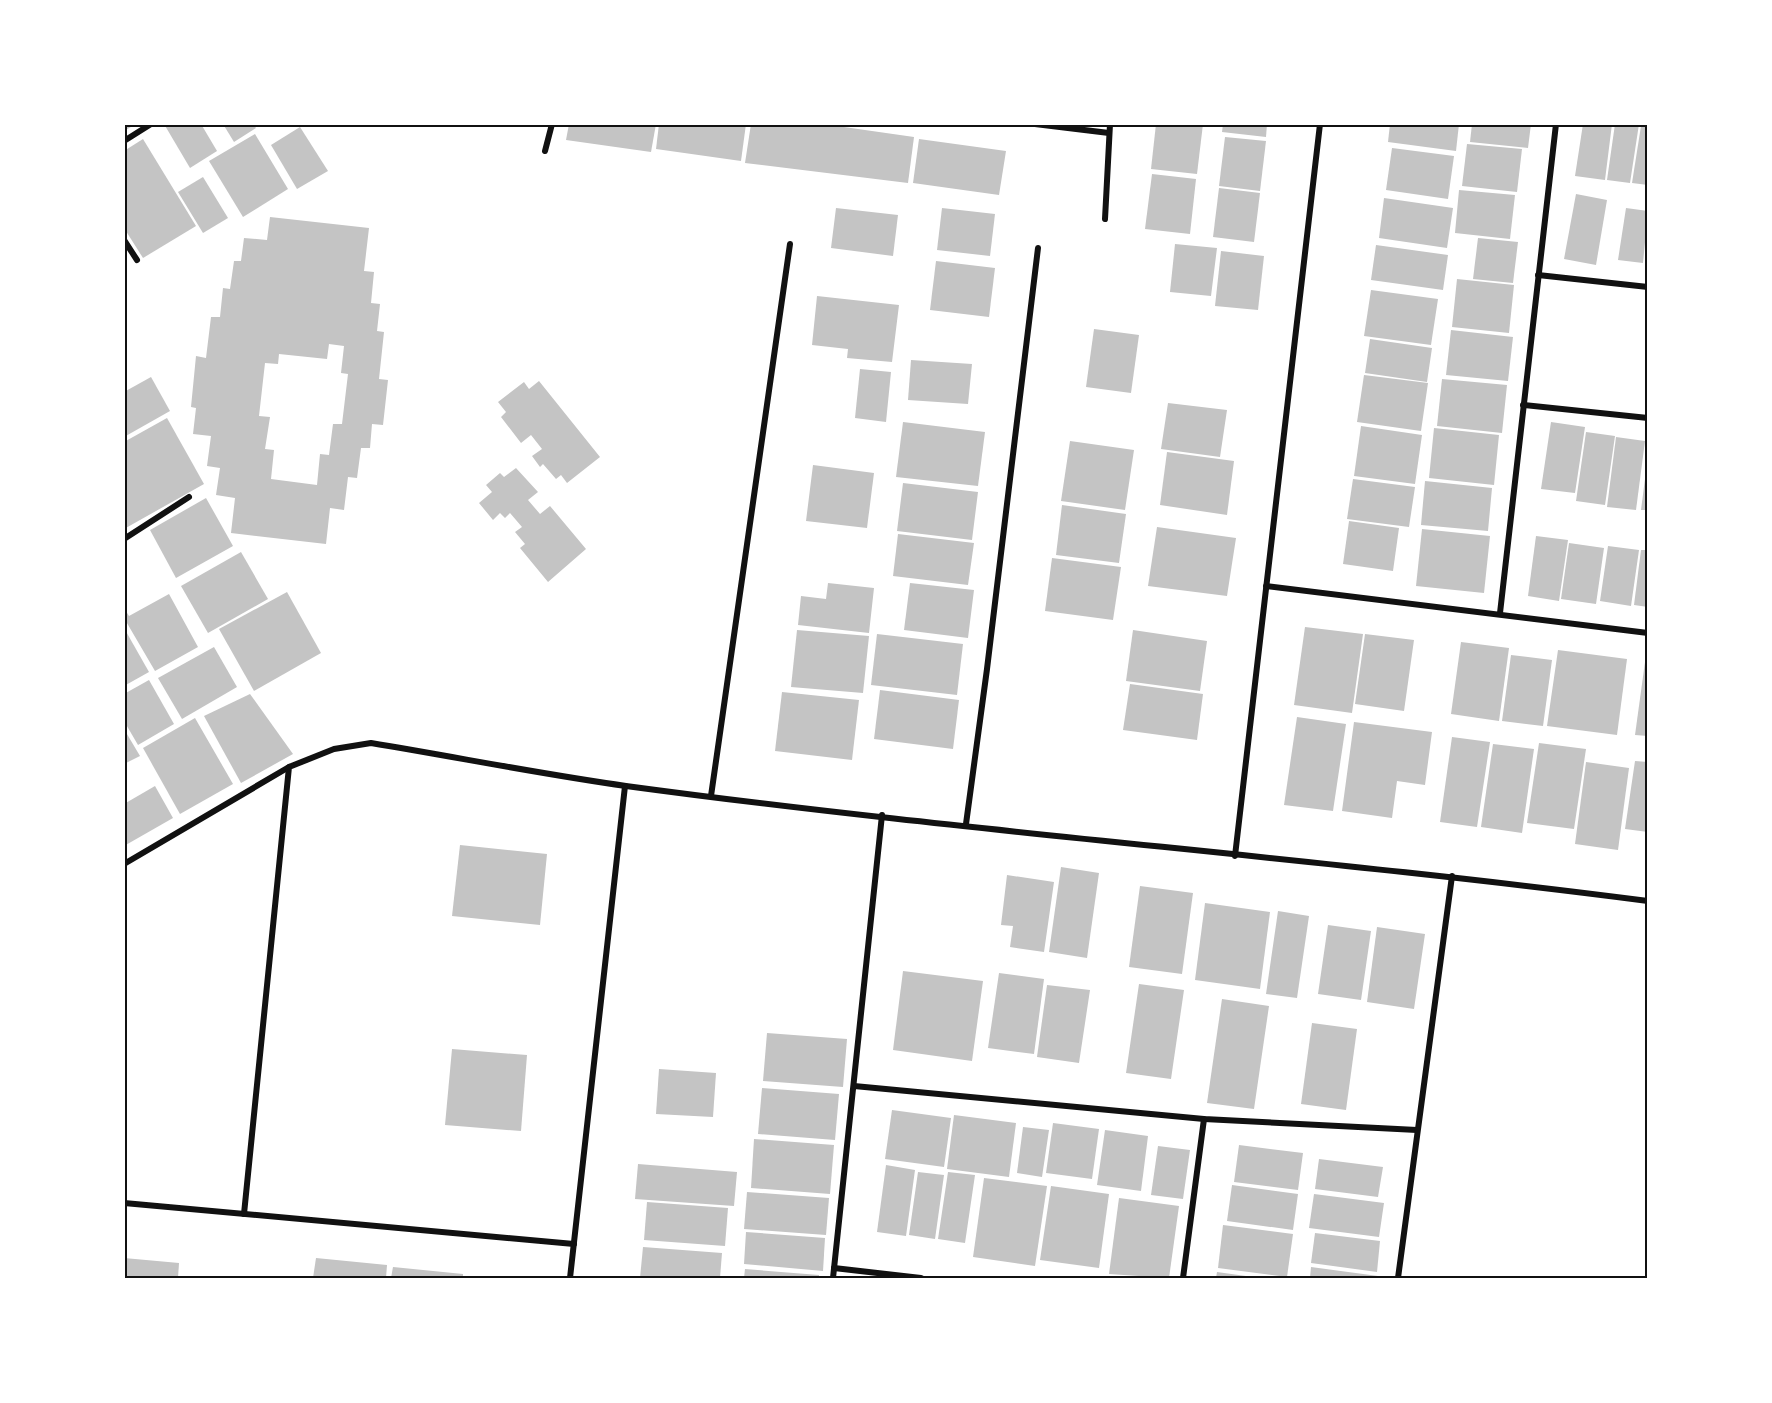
<svg xmlns="http://www.w3.org/2000/svg" width="1772" height="1403" font-family="Lora,serif">
  <style>
    .building { fill: #c4c4c4; fill-rule: evenodd }
    .lines { fill: none; stroke-linecap: round; stroke-linejoin: round }
    .minor { stroke: #111; stroke-width: 6 }
    .neatline { fill: none; stroke: #111; stroke-width: 2 }
  </style>
  <rect width="100%" height="100%" fill="#fff"/>
  <g class="building">
    <polygon points="124,124 136,124 124,131"/>
    <polygon points="164,124 201,124 217,151 190,168"/>
    <polygon points="223,124 253,124 256,128 234,142"/>
    <polygon points="569,124 656,124 651,152 566,140"/>
    <polygon points="659,124 746,124 741,161 656,149"/>
    <polygon points="751,124 823,124 914,137 908,183 745,163"/>
    <polygon points="1156,124 1203,124 1197,174 1151,169"/>
    <polygon points="1223,124 1267,124 1266,137 1222,132"/>
    <polygon points="1390,124 1459,124 1456,151 1388,142"/>
    <polygon points="1472,124 1531,124 1528,148 1470,142"/>
    <polygon points="1583,124 1612,124 1605,180 1575,176"/>
    <polygon points="1615,124 1639,124 1630,183 1607,180"/>
    <polygon points="1641,126 1648,127 1648,185 1632,183"/>
    <polygon points="300,127 328,171 297,189 271,145"/>
    <polygon points="255,134 288,189 243,217 209,161"/>
    <polygon points="1225,137 1266,141 1260,191 1219,186"/>
    <polygon points="143,139 196,226 143,258 124,228 124,151"/>
    <polygon points="919,139 1006,151 999,195 913,183"/>
    <polygon points="1467,144 1522,149 1517,192 1462,186"/>
    <polygon points="1392,148 1454,156 1448,199 1386,190"/>
    <polygon points="1152,174 1196,179 1190,234 1145,229"/>
    <polygon points="203,177 228,218 203,233 178,192"/>
    <polygon points="1219,188 1260,193 1254,242 1213,237"/>
    <polygon points="1459,190 1515,195 1510,239 1455,233"/>
    <polygon points="1576,194 1607,200 1596,265 1564,259"/>
    <polygon points="1384,198 1453,208 1447,248 1379,238"/>
    <polygon points="836,208 898,215 893,256 831,248"/>
    <polygon points="942,208 995,214 990,256 937,250"/>
    <polygon points="1626,208 1648,211 1643,263 1618,260"/>
    <path d="M270,217l99,11 -5,43 10,1 -3,31 9,1 -3,27 7,1 -5,47 9,1 -5,45 -11,-1 -2,24h-9l-4,30 -9,-1 -4,33 -14,-2 -4,36 -95,-11 4,-35 -19,-3 4,-27 -13,-2 4,-30 -18,-2 3,-26 -5,-1 5,-51 10,2 5,-41h9l3,-29 7,1 4,-28h7l3,-23 23,2zM329,344l15,2 -3,27 7,1 -6,50h-9l-4,31 -9,-1 -3,31 -46,-6 3,-29 -9,-1 5,-32 -11,-1 6,-53 13,1 1,-10 48,5z"/>
    <polygon points="1478,238 1518,242 1513,283 1473,279"/>
    <polygon points="1175,244 1217,248 1211,296 1170,292"/>
    <polygon points="1376,245 1448,255 1443,290 1371,280"/>
    <polygon points="1221,251 1264,256 1258,310 1215,306"/>
    <polygon points="936,261 995,268 989,317 930,310"/>
    <polygon points="1457,279 1514,285 1509,333 1452,327"/>
    <polygon points="1371,290 1438,299 1431,345 1364,336"/>
    <polygon points="817,296 899,305 892,362 847,358 848,349 812,345"/>
    <polygon points="1094,329 1139,335 1131,393 1086,387"/>
    <polygon points="1451,330 1513,337 1508,381 1446,375"/>
    <polygon points="1370,339 1432,348 1427,382 1365,373"/>
    <polygon points="911,360 972,364 968,404 908,400"/>
    <polygon points="860,369 891,372 886,422 855,418"/>
    <polygon points="1364,375 1428,383 1421,431 1357,422"/>
    <polygon points="151,377 170,411 124,437 124,392"/>
    <polygon points="1442,379 1507,385 1502,433 1437,426"/>
    <polygon points="539,381 600,457 567,483 561,475 556,479 543,464 540,467 532,456 542,449 531,435 521,443 501,417 506,412 498,402 524,382 529,389"/>
    <polygon points="1168,403 1227,410 1220,457 1161,449"/>
    <polygon points="167,418 204,484 124,529 124,442"/>
    <polygon points="903,422 985,432 978,486 896,477"/>
    <polygon points="1551,422 1585,427 1575,493 1541,489"/>
    <polygon points="1361,426 1422,435 1415,484 1354,476"/>
    <polygon points="1434,428 1499,435 1494,485 1429,478"/>
    <polygon points="1586,432 1615,436 1605,505 1576,501"/>
    <polygon points="1616,437 1645,441 1636,510 1607,507"/>
    <polygon points="1070,441 1134,450 1125,510 1061,501"/>
    <polygon points="1167,452 1234,461 1227,515 1160,505"/>
    <polygon points="813,465 874,473 867,528 806,521"/>
    <polygon points="516,468 538,492 528,500 540,514 550,506 586,549 548,582 520,548 525,544 515,532 522,527 510,513 505,518 500,513 493,520 479,503 492,492 486,485 500,473 504,477"/>
    <polygon points="1646,471 1648,471 1648,510 1641,510"/>
    <polygon points="1353,479 1415,487 1409,527 1347,519"/>
    <polygon points="1425,481 1492,488 1488,531 1421,525"/>
    <polygon points="903,483 978,492 972,540 897,531"/>
    <polygon points="206,498 233,546 176,578 150,530"/>
    <polygon points="1062,505 1126,514 1119,563 1056,555"/>
    <polygon points="1349,521 1399,528 1393,571 1343,564"/>
    <polygon points="1157,527 1236,538 1227,596 1148,586"/>
    <polygon points="1422,529 1490,536 1484,593 1416,586"/>
    <polygon points="898,534 974,543 968,585 893,576"/>
    <polygon points="1536,536 1568,540 1559,601 1528,596"/>
    <polygon points="1569,543 1604,548 1596,604 1561,599"/>
    <polygon points="1608,546 1639,550 1631,606 1600,601"/>
    <polygon points="1641,550 1648,550 1648,607 1634,605"/>
    <polygon points="241,552 268,599 208,633 181,586"/>
    <polygon points="1052,558 1121,567 1113,620 1045,611"/>
    <polygon points="828,583 874,588 869,633 798,625 801,596 826,599"/>
    <polygon points="910,583 974,590 968,638 904,630"/>
    <polygon points="287,592 321,653 254,691 219,629"/>
    <polygon points="169,594 198,647 155,671 124,618 124,608 129,616"/>
    <polygon points="1305,627 1363,634 1352,713 1294,705"/>
    <polygon points="124,628 149,672 124,686"/>
    <polygon points="797,630 869,636 863,693 791,687"/>
    <polygon points="1133,630 1207,641 1200,691 1126,681"/>
    <polygon points="877,634 963,644 957,695 871,685"/>
    <polygon points="1365,634 1414,640 1404,711 1355,704"/>
    <polygon points="1461,642 1509,648 1499,721 1451,714"/>
    <polygon points="214,647 237,687 182,719 158,678"/>
    <polygon points="1558,650 1627,659 1617,735 1547,726"/>
    <polygon points="1511,655 1552,660 1543,726 1502,721"/>
    <polygon points="1645,662 1648,662 1648,736 1635,735"/>
    <polygon points="149,680 174,724 138,745 124,721 124,694"/>
    <polygon points="1130,684 1203,694 1197,740 1123,730"/>
    <polygon points="880,690 959,700 953,749 874,739"/>
    <polygon points="782,692 859,700 852,760 775,751"/>
    <polygon points="250,694 293,754 241,783 204,716"/>
    <polygon points="1297,717 1346,724 1333,811 1284,805"/>
    <polygon points="195,718 233,784 180,814 143,748"/>
    <polygon points="1354,722 1432,732 1425,785 1397,781 1392,818 1342,811"/>
    <polygon points="124,729 140,756 124,764"/>
    <polygon points="1452,737 1490,742 1477,827 1440,822"/>
    <polygon points="1539,743 1586,749 1574,829 1527,823"/>
    <polygon points="1493,744 1534,749 1522,833 1481,827"/>
    <polygon points="1635,761 1648,762 1648,832 1625,829"/>
    <polygon points="1586,762 1629,768 1618,850 1575,844"/>
    <polygon points="155,786 173,818 124,846 124,804"/>
    <polygon points="460,845 547,854 540,925 452,916"/>
    <polygon points="1061,867 1099,873 1087,958 1049,952"/>
    <polygon points="1007,875 1054,882 1044,952 1010,947 1013,926 1001,925"/>
    <polygon points="1140,886 1193,893 1182,974 1129,967"/>
    <polygon points="1205,903 1270,912 1260,989 1195,980"/>
    <polygon points="1278,911 1309,916 1297,998 1266,994"/>
    <polygon points="1328,925 1371,931 1361,1000 1318,994"/>
    <polygon points="1377,927 1425,934 1414,1009 1367,1002"/>
    <polygon points="903,971 983,981 972,1061 893,1050"/>
    <polygon points="999,973 1044,979 1034,1054 988,1048"/>
    <polygon points="1139,984 1184,990 1171,1079 1126,1073"/>
    <polygon points="1047,985 1090,990 1079,1063 1037,1057"/>
    <polygon points="1222,999 1269,1006 1254,1109 1207,1103"/>
    <polygon points="1312,1023 1357,1029 1346,1110 1301,1104"/>
    <polygon points="767,1033 847,1039 843,1087 763,1081"/>
    <polygon points="452,1049 527,1055 521,1131 445,1125"/>
    <polygon points="659,1069 716,1073 713,1117 656,1114"/>
    <polygon points="762,1088 839,1094 835,1140 758,1134"/>
    <polygon points="892,1110 951,1118 944,1167 885,1159"/>
    <polygon points="954,1115 1016,1123 1009,1177 947,1169"/>
    <polygon points="1053,1123 1099,1129 1092,1179 1046,1173"/>
    <polygon points="1023,1127 1049,1130 1042,1177 1017,1173"/>
    <polygon points="1105,1130 1148,1136 1141,1191 1097,1185"/>
    <polygon points="754,1139 834,1145 830,1194 751,1188"/>
    <polygon points="1239,1145 1303,1153 1298,1190 1234,1182"/>
    <polygon points="1158,1146 1190,1150 1183,1199 1151,1195"/>
    <polygon points="1319,1159 1383,1167 1378,1197 1315,1189"/>
    <polygon points="638,1164 737,1172 734,1206 635,1199"/>
    <polygon points="886,1165 915,1170 906,1236 877,1232"/>
    <polygon points="918,1172 944,1175 935,1239 909,1235"/>
    <polygon points="948,1172 975,1175 965,1243 938,1239"/>
    <polygon points="984,1178 1047,1186 1035,1266 973,1257"/>
    <polygon points="1232,1185 1298,1194 1293,1230 1227,1221"/>
    <polygon points="1051,1186 1109,1194 1099,1268 1040,1260"/>
    <polygon points="747,1192 829,1198 826,1235 744,1229"/>
    <polygon points="1314,1194 1384,1203 1379,1237 1309,1228"/>
    <polygon points="1119,1198 1179,1206 1169,1278 1109,1274"/>
    <polygon points="647,1202 728,1208 725,1246 644,1240"/>
    <polygon points="1223,1225 1293,1234 1287,1277 1218,1268"/>
    <polygon points="746,1232 825,1238 823,1271 744,1264"/>
    <polygon points="1315,1233 1380,1241 1377,1272 1311,1263"/>
    <polygon points="643,1247 722,1253 720,1278 640,1278"/>
    <polygon points="124,1258 179,1263 178,1278 124,1278"/>
    <polygon points="316,1258 387,1265 386,1278 313,1278"/>
    <polygon points="393,1267 463,1274 463,1278 391,1278"/>
    <polygon points="1311,1267 1378,1276 1378,1278 1310,1278"/>
    <polygon points="745,1269 819,1275 819,1278 744,1278"/>
    <polygon points="1217,1272 1253,1277 1253,1278 1216,1278"/>
  </g>
  <g class="lines">
    <g class="minor">
      <polyline points="1035,124 1109,133"/>
      <polyline points="124,141 151,124"/>
      <polyline points="545,151 552,124"/>
      <polyline points="1105,219 1110,124"/>
      <polyline points="124,240 137,260"/>
      <polyline points="1538,275 1648,287"/>
      <polyline points="1523,405 1648,418"/>
      <polyline points="124,539 189,497"/>
      <polyline points="1266,586 1648,633"/>
      <polyline points="1500,613 1556,124"/>
      <polyline points="711,796 790,244"/>
      <polyline points="966,824 987,669 1038,248"/>
      <polyline points="1235,856 1320,124"/>
      <polyline points="124,864 289,767"/>
      <polyline points="854,1086 1204,1119 1417,1130"/>
      <polyline points="124,1203 574,1244"/>
      <path d="M244,1214l45,-447 45,-18 37,-6c85,14 170,31 255,43 340,46 682,71 1022,115"/>
      <polyline points="834,1268 921,1278"/>
      <polyline points="570,1278 625,786"/>
      <polyline points="833,1278 882,815"/>
      <polyline points="1183,1278 1204,1119"/>
      <polyline points="1398,1278 1452,876"/>
    </g>
  </g>
  <rect width="1772" height="1403" fill="none" stroke="#ffffff" stroke-width="252"/>
  <rect x="126" y="126" width="1520" height="1151" class="neatline"/>
</svg>
